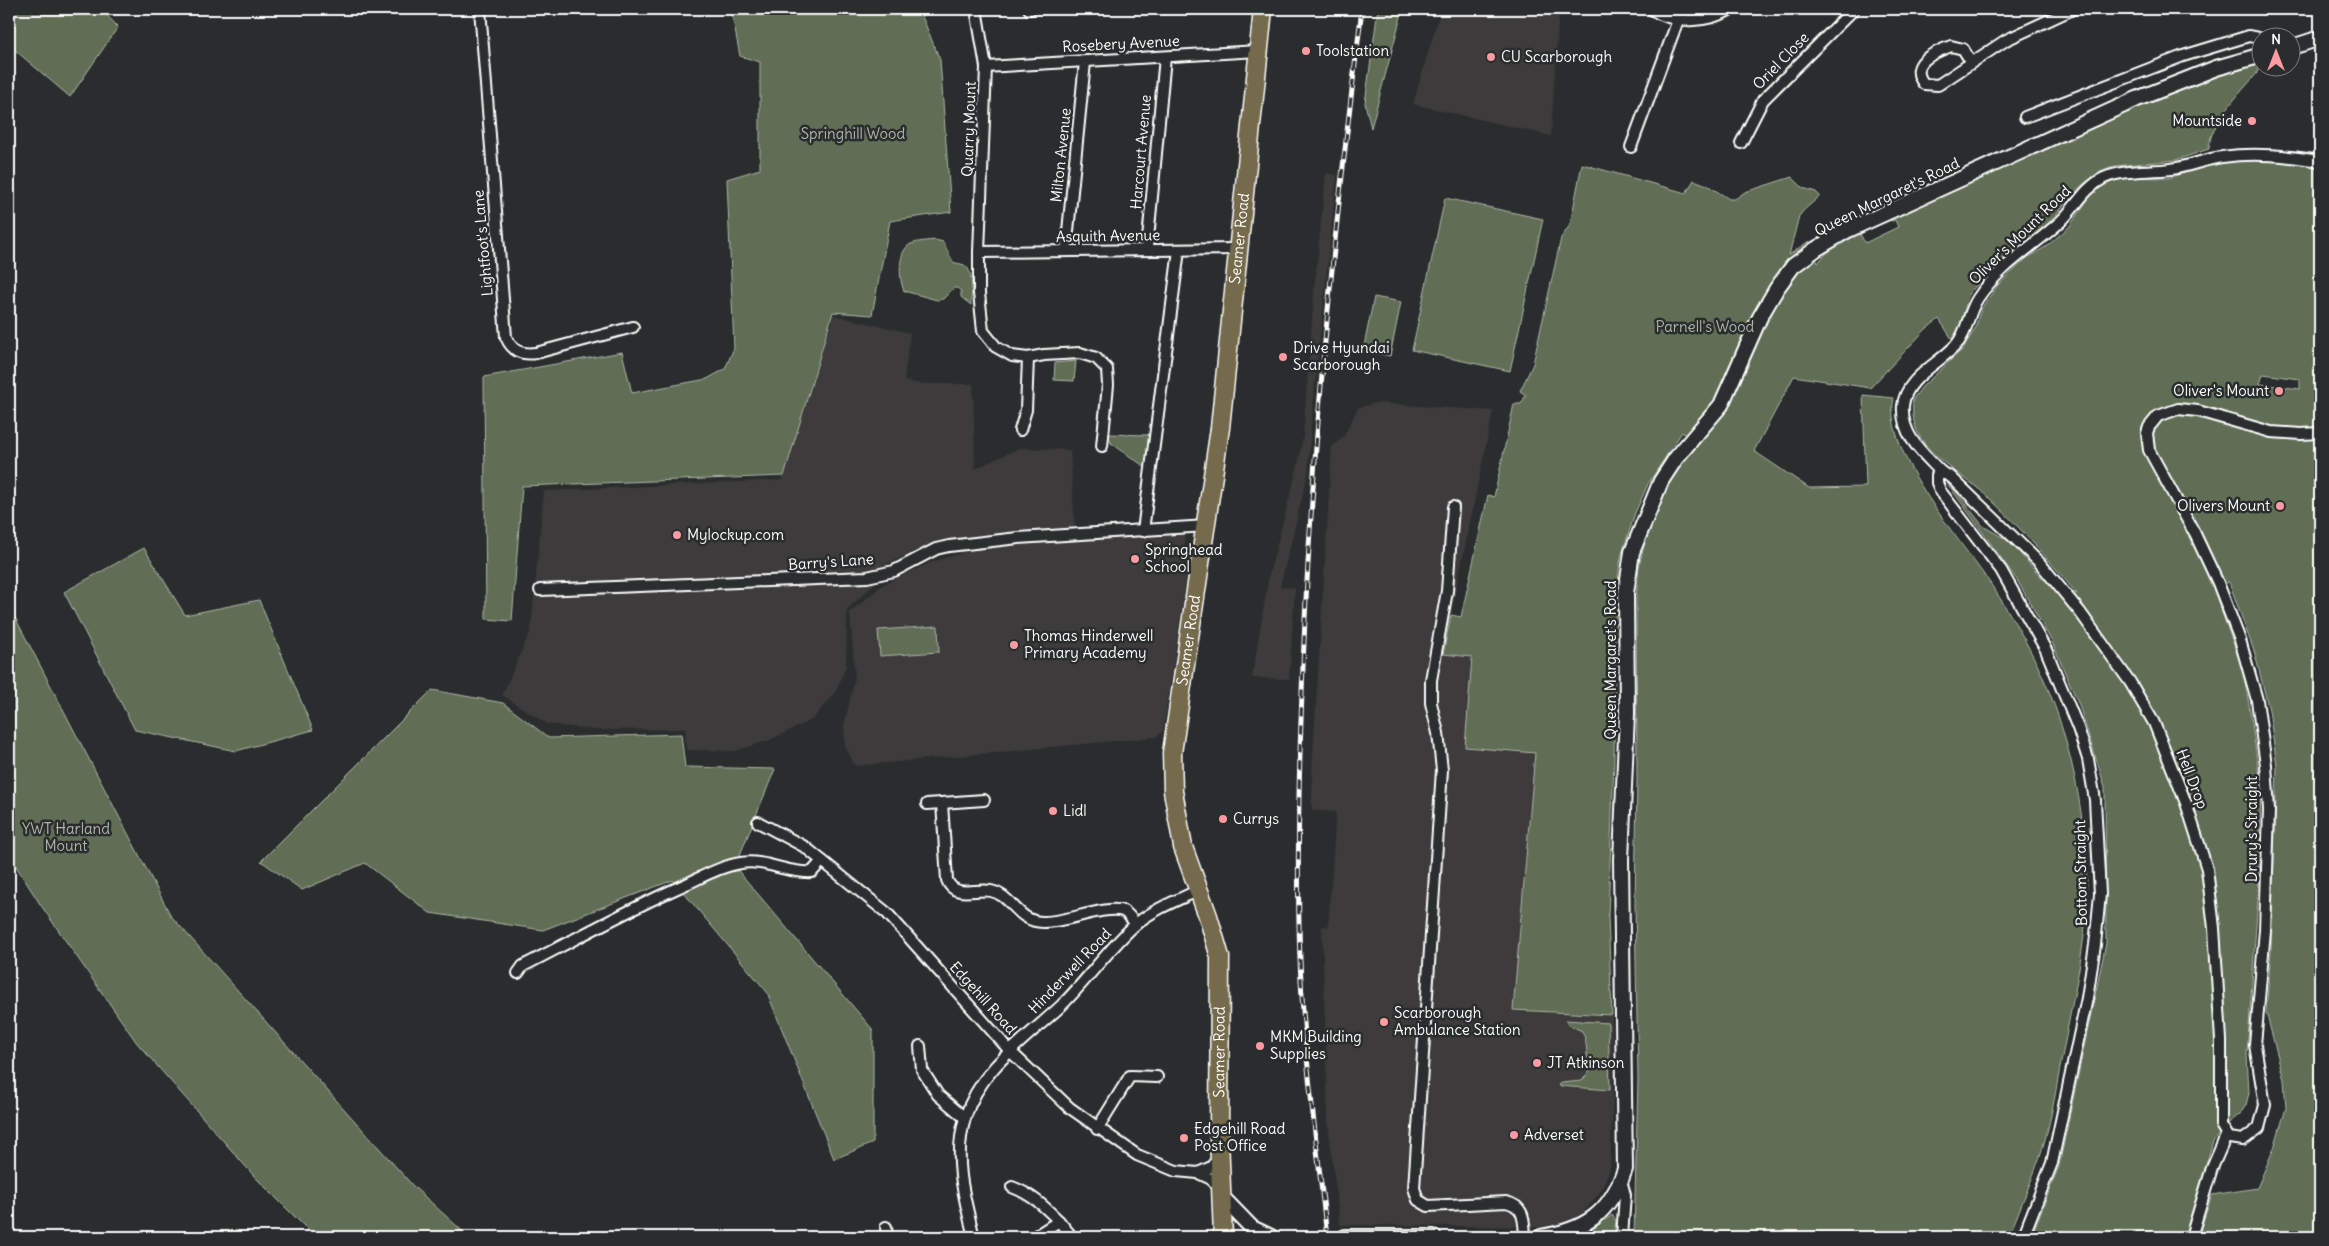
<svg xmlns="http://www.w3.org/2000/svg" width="2329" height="1246" font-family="Delius,sans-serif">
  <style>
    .built { fill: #3e3b3a }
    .green { fill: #606e56; stroke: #b0b6aa; fill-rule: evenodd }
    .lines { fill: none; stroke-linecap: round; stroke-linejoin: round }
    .street-casing { stroke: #fff; stroke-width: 14 }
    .secondary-casing { stroke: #fff; stroke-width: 18 }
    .highway-casing { stroke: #fff; stroke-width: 21 }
    .street { stroke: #2a2d2e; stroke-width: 10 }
    .secondary { stroke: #2a2d2e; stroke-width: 14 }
    .highway { stroke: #756b4b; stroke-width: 18 }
    .rail-casing { stroke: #fff; stroke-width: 5 }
    .rail { stroke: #2a2d2e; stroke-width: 3; stroke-dasharray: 9; stroke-linecap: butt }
    .poi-dot { fill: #ff9aa2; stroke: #2a2d2e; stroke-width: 2 }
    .labels { text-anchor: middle; stroke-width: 5; stroke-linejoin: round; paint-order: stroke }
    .street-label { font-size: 15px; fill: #fff; stroke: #2a2d2e }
    .poi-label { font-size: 15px; fill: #fff; stroke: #2a2d2e; text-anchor: start }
    .park-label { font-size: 15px; fill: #b0b6aa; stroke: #2a2d2e }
  </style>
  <rect width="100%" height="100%" fill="#2a2d2e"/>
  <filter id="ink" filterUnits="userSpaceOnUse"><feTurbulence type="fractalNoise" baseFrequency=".02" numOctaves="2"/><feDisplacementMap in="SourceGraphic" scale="10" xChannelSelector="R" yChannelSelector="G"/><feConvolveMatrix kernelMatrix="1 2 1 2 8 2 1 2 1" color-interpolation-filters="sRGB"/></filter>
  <g filter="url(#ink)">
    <g class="built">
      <polygon points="1441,9 1559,9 1551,136 1413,104"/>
      <polygon points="1326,173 1337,175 1311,424 1308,473 1280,587 1295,588 1289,679 1252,678 1269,575 1298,465 1303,437 1315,282"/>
      <polygon points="833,315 910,333 904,381 922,384 973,384 975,469 1019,448 1070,450 1075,530 977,537 926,547 887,564 874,584 847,610 846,666 836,691 813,719 770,740 735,751 686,750 685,729 594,730 547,724 502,695 531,630 544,491 783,480"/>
      <polygon points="1375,403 1493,411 1443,653 1472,657 1535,753 1513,1010 1612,1015 1613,1099 1610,1169 1601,1191 1584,1212 1572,1221 1547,1227 1340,1225 1328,1121 1322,926 1328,927 1336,812 1312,810 1312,772 1332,447 1344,436 1358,408"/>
      <polygon points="1185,533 1186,581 1163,731 1156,737 855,766 845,746 844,725 855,678 850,612 884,584 932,562 981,547 1083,538"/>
    </g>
    <g class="green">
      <polygon points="9,9 101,9 118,27 70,97 9,45"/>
      <polygon points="731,9 919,9 940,60 951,212 890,221 872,315 833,312 784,476 522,486 512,621 486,619 484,377 622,352 632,393 707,379 725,369 734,348 727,179 760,169 760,62 740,56"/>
      <polygon points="1378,9 1403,9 1371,128 1365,103"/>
      <path d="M2257,63l2,3 -2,7c-16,20 -48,50 -48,76l-33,11 -61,6 -19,8 -17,14 -30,35 -33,27 -2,-1 -45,44 -9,33 -8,13 -13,-20 -13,10 -56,59 -76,-12 -40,75 55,37 57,-1 -3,-92 31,3c-13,54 71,147 100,191 29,44 56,95 70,146 16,52 26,124 22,179 -3,44 -14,89 -22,133 -6,29 -10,60 -18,89 -9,34 -25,68 -37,101h-375l4,-158 -3,-176 2,-122 -1,-183 3,-32 9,-37 19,-47 27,-38 -12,-12 -34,52 -13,29 -14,44 -2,13 -4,61 -1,130 -6,155 4,99 -99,-5 22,-257 -70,-6 7,-90 -29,-3 8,-39 10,2 27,-122 6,2 20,-93h7l5,-9 -6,-4 13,-27 28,-126 9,-13 12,-61 104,29 8,-13 13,5 22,14h6l10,-7 47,-15 11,11 13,4 4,4 -16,14 -5,6 -10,39 20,-14 9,22c11,-15 25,-22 42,-29l5,9 33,-16 -3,-7 -4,1 -2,-3c120,-56 241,-117 368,-155z"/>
      <path d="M2279,160l41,5v1072h-122l14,-42 45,-7 17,-40 12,-40 -2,-28 -18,-68 5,-61 6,-185 -8,-56 -14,-56 -26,-72 -16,6 30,82 8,47 10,71 -2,95 -12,171 2,39 -3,12 -6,9 -15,12 -12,16 -29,95h-153l28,-71 47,-223 -1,-156 -26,-82 -27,-63 -35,-62 -70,-97 4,2 32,41 26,15 34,38 34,15c-28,-34 -57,-67 -89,-97 -20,-19 -51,-35 -66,-57 -9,-13 -10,-26 -9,-41l9,-12 41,-38 12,-20 6,-20 16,-23 30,-28 20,-12 22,-19 20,-29 14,-13 23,-8 43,1 33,-12 29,-5zM2263,374l37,5v10l-40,-5z"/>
      <polygon points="1445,198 1543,219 1510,371 1412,350"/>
      <path d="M935,240l8,2 10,20c4,2 7,1 11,3 11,6 7,30 7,40l-10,-8v-6l-4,-3h-3l-11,11 -6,1 -33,-9c-5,-11 -7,-41 7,-47 7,-3 17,-3 24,-4z"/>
      <polygon points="1374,297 1401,302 1390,356 1363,351"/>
      <polygon points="1076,361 1074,381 1054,380 1055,363"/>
      <polygon points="1108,434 1149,435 1148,469 1111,443"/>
      <polygon points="144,548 185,615 259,600 313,730 236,751 135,730 64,592"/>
      <polygon points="9,606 171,916 414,1187 469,1237 315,1237 255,1177 137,1043 40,904 9,855"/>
      <polygon points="938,626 939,652 880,656 878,630"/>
      <polygon points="432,690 503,703 549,738 681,734 685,767 775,769 735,867 873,1030 873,1143 834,1159 767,992 673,880 543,930 430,913 365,863 302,890 261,861"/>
      <path d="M1566,1020l42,3 2,67 -51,-4 2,-3 21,-2 8,-11c-5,-13 -1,-26 -8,-39l-13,-6z"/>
      <polygon points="1612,1215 1616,1220 1614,1237 1581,1237"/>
    </g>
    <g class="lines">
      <defs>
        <g id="street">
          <path d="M480,9l26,328c6,14 15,18 30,16l97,-26"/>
          <polyline points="976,9 986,67 979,252 979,293 983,331 996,347 1012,356 1028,358 1044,355 1080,353 1096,358 1107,369 1108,385 1102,446"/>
          <polyline points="1029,9 1031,9"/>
          <path d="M1651,9c24,16 56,14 81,0"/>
          <path d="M1971,62l-8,-13 -12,-3c-16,6 -44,17 -27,38l14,1 68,-45 67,-31"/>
          <polyline points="986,67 1258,51"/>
          <polyline points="2025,117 2183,56 2249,36 2259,38 2262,41"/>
          <polyline points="1741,143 1763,100 1854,9"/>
          <polyline points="1631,147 1678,20"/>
          <polyline points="1147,250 1165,57"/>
          <polyline points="1066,251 1085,62"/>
          <polyline points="979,252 1238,249"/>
          <polyline points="1020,430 1026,410 1028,358"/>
          <path d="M1941,472c-18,-19 -40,-36 -38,-66 2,-28 36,-42 53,-61 12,-13 12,-33 22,-47 21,-32 56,-52 83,-77 15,-14 23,-33 43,-43 20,-9 45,-6 67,-9 17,-2 34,-10 51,-12 33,-5 66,-1 98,4"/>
          <path d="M1453,507l-6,84 -16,89v23l7,30 4,37 -28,418 4,12 10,6 78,-4c19,4 18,19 19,35"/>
          <polyline points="1143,531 1179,250"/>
          <polyline points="540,590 867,577 894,571 936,549 949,546 1018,538 1207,526"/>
          <path d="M942,803l5,77c7,19 29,8 44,11 21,4 26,31 52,31 22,1 62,-17 80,-11 5,2 9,9 13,13"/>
          <polyline points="927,804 984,800"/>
          <polyline points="758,822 805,847 887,913 1010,1051 1070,1108 1137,1155 1176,1171 1198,1173"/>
          <path d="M518,973l5,-7c53,-27 106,-57 161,-81 18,-8 37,-19 57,-22 25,-4 46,11 71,9l10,-11"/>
          <polyline points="920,1046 922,1070 938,1095 965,1118"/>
          <polyline points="1097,1129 1130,1076 1157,1077"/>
          <polyline points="1219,1157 1211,1167 1198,1173 1211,1179 1220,1188"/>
          <polyline points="1621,1180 1625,1195 1622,1237"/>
          <path d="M1012,1187c19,7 32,19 47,34l-25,16"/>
          <polyline points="1059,1221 1072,1237"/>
          <polyline points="886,1227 887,1237"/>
          <path d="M974,1237c-10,-40 -21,-78 -9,-119 15,-50 61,-79 97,-113 26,-26 47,-57 74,-81 18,-15 42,-24 63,-34"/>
          <polyline points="2023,1237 2052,1163 2087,998 2095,945 2100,894 2095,800 2088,759 2078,728 2046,650 2001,570 1941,492 1937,483 1937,475 1941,472 1951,477 2039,562 2080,612 2130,682 2154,723 2186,803 2207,869 2214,928 2221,1040 2221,1125 2229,1138 2243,1140 2259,1128 2265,1105 2255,1045 2265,930 2269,810 2266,765 2257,700 2240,640 2218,583 2195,534 2149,450 2147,433 2149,427 2158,416 2178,409 2198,411 2271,432 2301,434 2320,433"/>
          <polyline points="2191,1237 2212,1168 2226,1136"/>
        </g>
        <g id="secondary">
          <polyline points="2292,47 2320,38"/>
          <polyline points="1220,1195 1252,1228 1271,1237"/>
          <polyline points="1345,1237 1434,1237"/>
          <path d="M1541,1237c44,-7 69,-23 84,-68l-4,-309 6,-147 -1,-120 6,-41 29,-71 15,-23 45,-53 39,-88 17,-29 16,-22 23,-17 32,-19 289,-131 79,-31 46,-13"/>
        </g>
        <g id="highway">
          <path id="s1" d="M1223,1237l-4,-100 1,-180 -12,-41 -25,-69 -10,-56 -1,-38 48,-325 43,-419"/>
        </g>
      </defs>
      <use href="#street" class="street-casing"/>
      <use href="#secondary" class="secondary-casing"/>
      <use href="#highway" class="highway-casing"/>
      <use href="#street" class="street"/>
      <use href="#secondary" class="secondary"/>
      <use href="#highway" class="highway"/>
      <defs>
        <path id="rail" d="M1327,1237c-10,-92 -23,-184 -27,-277 -4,-114 0,-227 5,-341 10,-204 31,-407 57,-610"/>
      </defs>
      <use href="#rail" class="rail-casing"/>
      <use href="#rail" class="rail"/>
    </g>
  </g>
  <g class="poi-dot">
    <circle cx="1306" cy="51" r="5"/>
    <circle cx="1491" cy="57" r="5"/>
    <circle cx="2252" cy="121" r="5"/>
    <circle cx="1283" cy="357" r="5"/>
    <circle cx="2279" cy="391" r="5"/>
    <circle cx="2280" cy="506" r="5"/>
    <circle cx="677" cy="535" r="5"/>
    <circle cx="1135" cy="559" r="5"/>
    <circle cx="1014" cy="645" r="5"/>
    <circle cx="1053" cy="811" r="5"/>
    <circle cx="1223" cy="819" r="5"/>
    <circle cx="1384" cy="1022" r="5"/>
    <circle cx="1260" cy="1046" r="5"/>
    <circle cx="1537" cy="1063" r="5"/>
    <circle cx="1514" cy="1135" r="5"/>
    <circle cx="1184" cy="1138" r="5"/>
  </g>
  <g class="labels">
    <g class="street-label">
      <text transform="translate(1121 44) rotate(-3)" y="5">Rosebery Avenue</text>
      <text transform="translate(1781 61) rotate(-46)" y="5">Oriel Close</text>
      <text transform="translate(969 129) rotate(-88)" y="5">Quarry Mount</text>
      <text transform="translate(1141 152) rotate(-85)" y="5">Harcourt Avenue</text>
      <text transform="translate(1061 155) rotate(-84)" y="5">Milton Avenue</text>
      <text transform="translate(1887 197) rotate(-26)" y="5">Queen Margaret's Road</text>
      <text transform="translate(2020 235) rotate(-44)" y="5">Oliver's Mount Road</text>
      <text transform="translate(1108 236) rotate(-1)" y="5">Asquith Avenue</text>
      <text dy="5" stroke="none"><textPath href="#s1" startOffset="1010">Seamer Road</textPath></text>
      <text transform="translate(483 243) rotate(-95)" y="5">Lightfoot's Lane</text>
      <text transform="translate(831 562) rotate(-4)" y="5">Barry's Lane</text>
      <text dy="5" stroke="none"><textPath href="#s1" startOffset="605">Seamer Road</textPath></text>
      <text transform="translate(1611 660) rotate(-90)" y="5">Queen Margaret's Road</text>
      <text transform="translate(2192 779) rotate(69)" y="5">Hell Drop</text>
      <text transform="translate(2252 829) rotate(-90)" y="5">Drury's Straight</text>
      <text transform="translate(2081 873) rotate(-91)" y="5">Bottom Straight</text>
      <text transform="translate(1070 971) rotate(-46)" y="5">Hinderwell Road</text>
      <text transform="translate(983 998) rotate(48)" y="5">Edgehill Road</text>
      <text dy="5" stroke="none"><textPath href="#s1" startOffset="185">Seamer Road</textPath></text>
    </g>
    <g class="poi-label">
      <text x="1316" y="56">Toolstation</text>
      <text x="1501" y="62">CU Scarborough</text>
      <text x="2242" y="126" text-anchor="end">Mountside</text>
      <text x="1293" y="353">Drive Hyundai<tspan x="1293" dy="17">Scarborough</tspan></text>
      <text x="2269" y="396" text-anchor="end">Oliver's Mount</text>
      <text x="2270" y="511" text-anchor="end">Olivers Mount</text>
      <text x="687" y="540">Mylockup.com</text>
      <text x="1145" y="555">Springhead<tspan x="1145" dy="17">School</tspan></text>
      <text x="1024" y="641">Thomas Hinderwell<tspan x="1024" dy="17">Primary Academy</tspan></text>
      <text x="1063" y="816">Lidl</text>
      <text x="1233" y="824">Currys</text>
      <text x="1394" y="1018">Scarborough<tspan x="1394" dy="17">Ambulance Station</tspan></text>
      <text x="1270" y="1042">MKM Building<tspan x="1270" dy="17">Supplies</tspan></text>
      <text x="1547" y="1068">JT Atkinson</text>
      <text x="1194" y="1134">Edgehill Road<tspan x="1194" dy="17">Post Office</tspan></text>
      <text x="1524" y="1140">Adverset</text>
    </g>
    <g class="park-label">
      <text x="853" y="139">Springhill Wood</text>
      <text x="1705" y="332">Parnell's Wood</text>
      <text x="66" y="834">YWT Harland<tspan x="66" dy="17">Mount</tspan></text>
    </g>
  </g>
  <rect width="2329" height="1246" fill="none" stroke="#2a2d2e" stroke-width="30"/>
  <rect x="15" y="15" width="2299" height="1216" fill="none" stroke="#fff" stroke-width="2" filter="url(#ink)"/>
  <g transform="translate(2276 52)"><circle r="24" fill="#2a2d2e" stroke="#7f8182"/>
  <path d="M0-4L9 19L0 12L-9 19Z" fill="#ff9aa2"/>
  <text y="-8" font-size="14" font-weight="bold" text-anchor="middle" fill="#ffffff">N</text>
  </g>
</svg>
